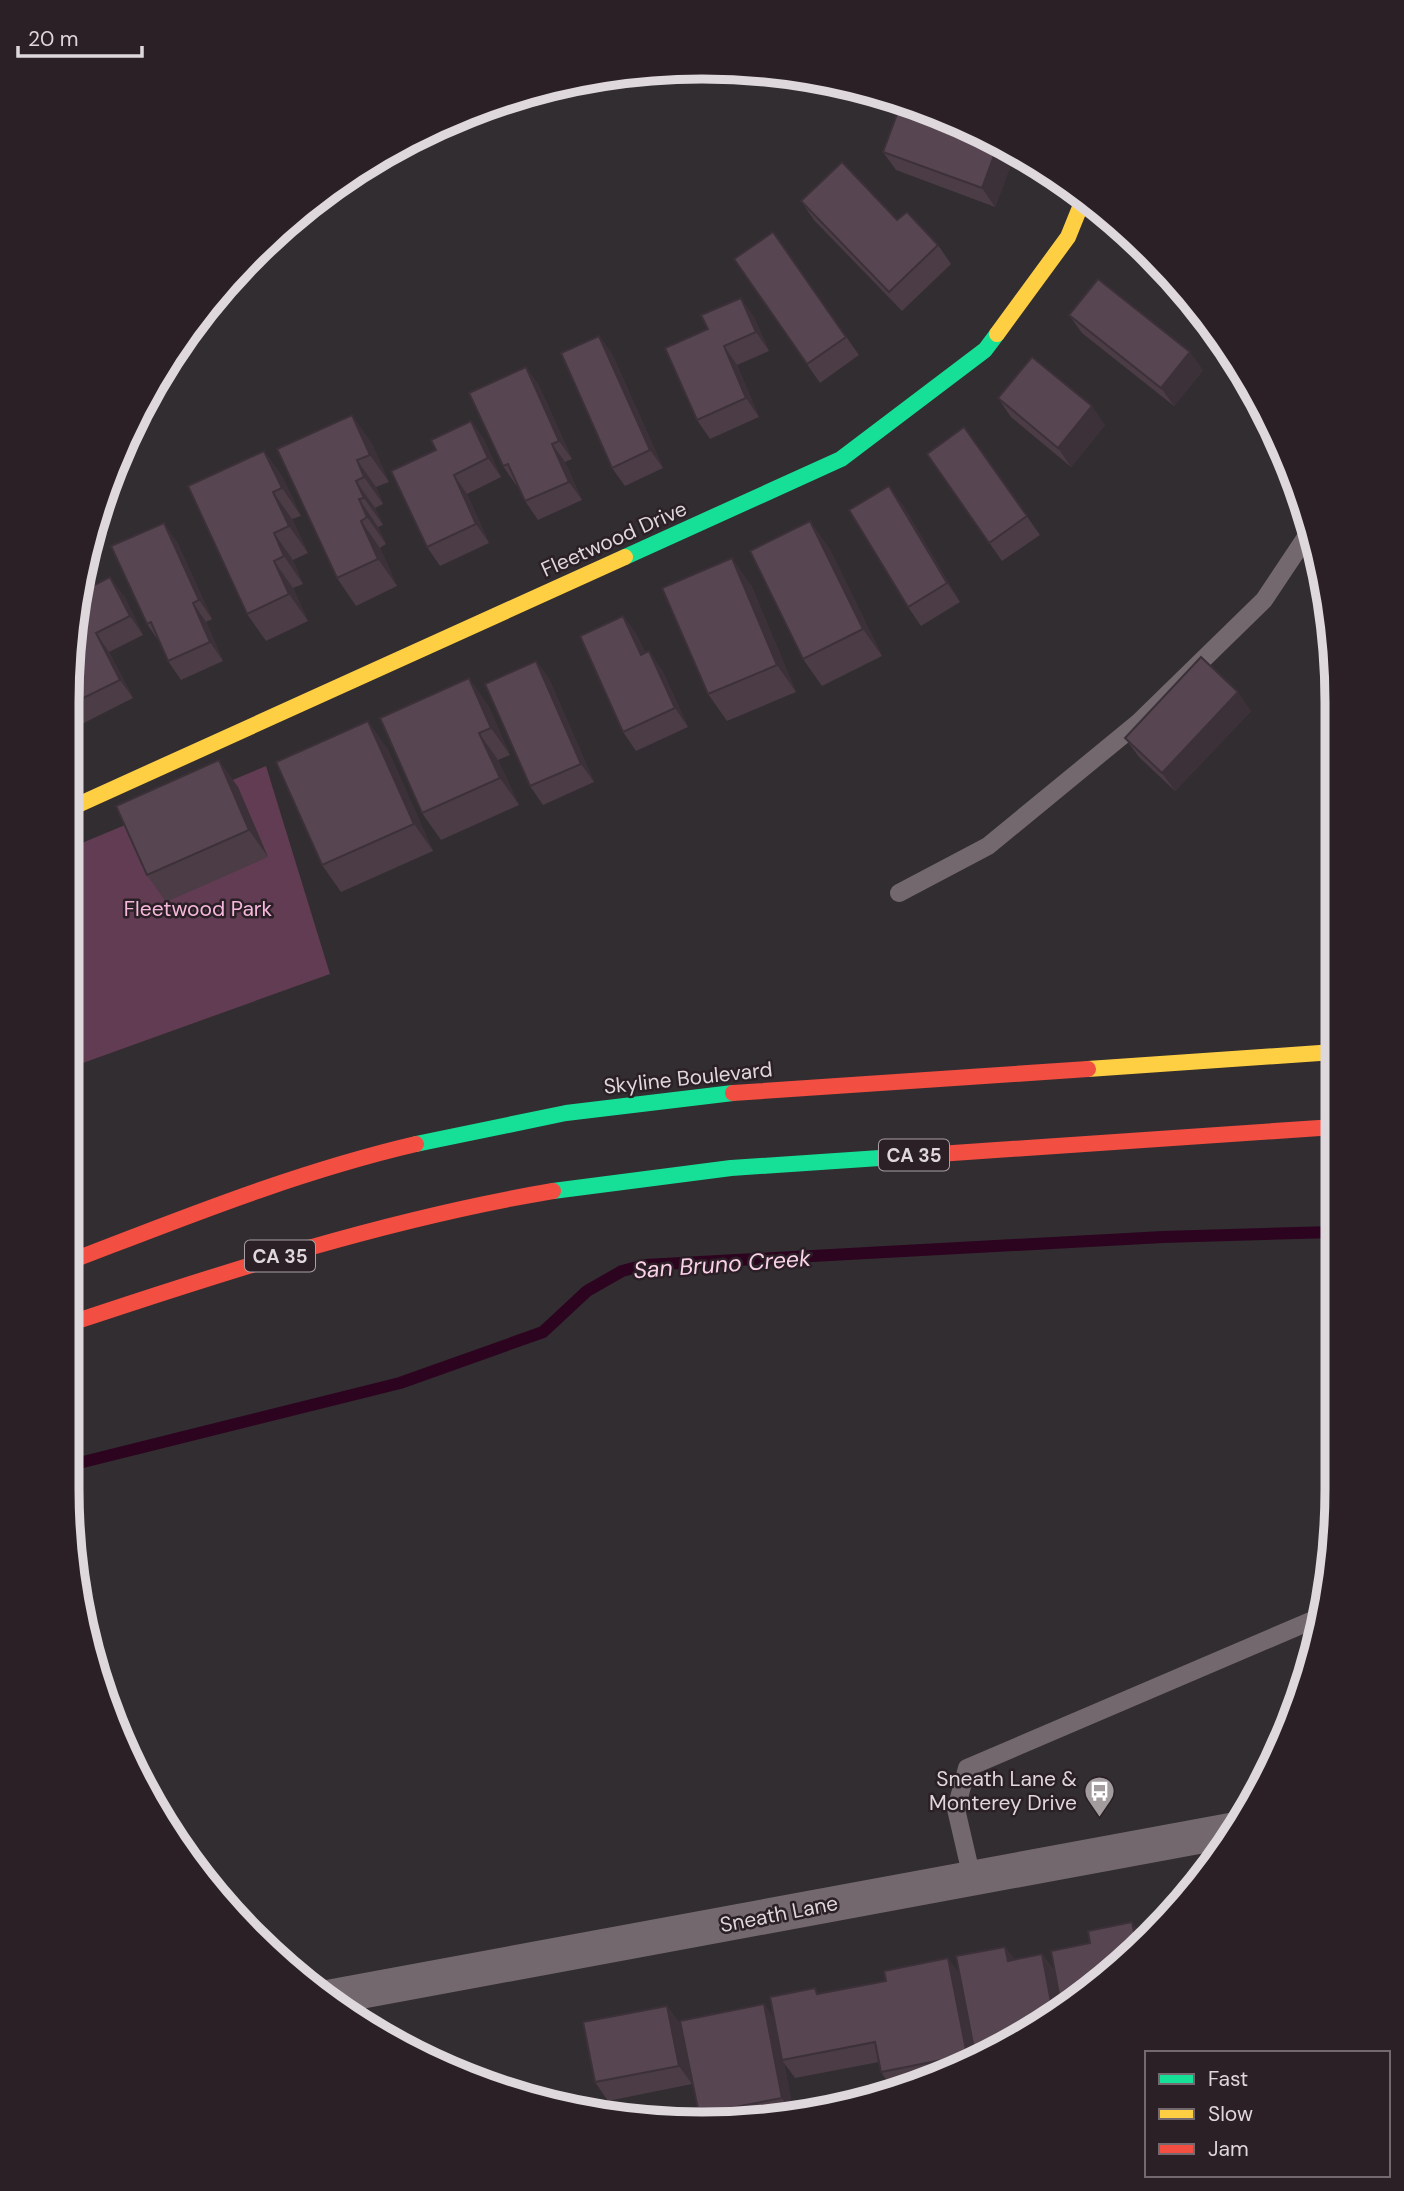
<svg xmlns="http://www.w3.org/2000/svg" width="1404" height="2191" font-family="'DM Sans',sans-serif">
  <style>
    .green { fill: #613c53 }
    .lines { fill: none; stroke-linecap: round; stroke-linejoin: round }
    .stream { stroke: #2c0420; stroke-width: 12 }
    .lane { stroke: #73686e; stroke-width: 18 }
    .street { stroke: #73686e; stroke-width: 35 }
    .fast { stroke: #16e098; stroke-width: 16 }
    .slow { stroke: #ffcf43; stroke-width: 16 }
    .jam { stroke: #f24e42; stroke-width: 16 }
    .wall { fill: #4b3c46 }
    .shaded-wall { fill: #3d3139 }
    .building { fill: #574651; stroke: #3d3139; stroke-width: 2 }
    .labels { text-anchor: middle; stroke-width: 5; stroke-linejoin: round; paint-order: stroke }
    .shield { fill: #2b2026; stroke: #a8a0a5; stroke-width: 2 }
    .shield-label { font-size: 19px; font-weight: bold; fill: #ded7db }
    .street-label { font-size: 21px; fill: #ded7db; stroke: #2b2026 }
    .park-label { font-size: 21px; fill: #f7b8dd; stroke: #2b2026 }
    .poi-label { font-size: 21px; fill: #ded7db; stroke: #2b2026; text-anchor: end }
    .water-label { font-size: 23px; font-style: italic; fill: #fbd1e9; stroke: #2b2026 }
    .rim { fill: none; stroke: #ded7db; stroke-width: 9 }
  </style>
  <rect width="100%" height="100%" fill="#322d30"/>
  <polygon class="green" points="266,766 330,974 69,1068 70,848"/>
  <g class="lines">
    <polyline class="stream" points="67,1466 400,1383 543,1332 587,1291 622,1271 645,1265 1163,1237 1334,1232"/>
    <g class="lane">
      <polyline points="899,893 988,846 1139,722 1264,600 1312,528"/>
      <polyline points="972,1878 956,1809 967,1768 1320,1617"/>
    </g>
    <polyline class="street" points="325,1998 1233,1830"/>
    <g class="fast">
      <polyline points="625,557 841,459 985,350 997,334"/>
      <polyline points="416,1144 566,1113 733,1093"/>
      <polyline points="553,1191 731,1168 924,1155"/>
    </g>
    <g class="slow">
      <polyline points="997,334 1068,237 1085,195"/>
      <polyline points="71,808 625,557"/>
      <polyline points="1088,1069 1334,1052"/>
    </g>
    <g class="jam">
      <polyline points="733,1093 1088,1069"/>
      <polyline points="924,1155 1334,1127"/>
      <path d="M68,1262c115,-44 228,-90 348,-118"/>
      <path d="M68,1324c159,-53 319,-105 485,-133"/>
    </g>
  </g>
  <g class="wall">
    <polygon points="450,122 453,128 373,160 385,151"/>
    <polygon points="983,132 1012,150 1015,154 995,207 896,170 883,152"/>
    <polygon points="801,201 897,220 938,245 951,264 902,311 814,220"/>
    <polygon points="773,232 859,355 820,383 734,259"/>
    <polygon points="1133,239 1146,251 1139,248"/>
    <polygon points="1069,315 1203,370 1174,406 1082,333"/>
    <polygon points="754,317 769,351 737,365 759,417 710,439 697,420 665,348"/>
    <polygon points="599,336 612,354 663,468 625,486 612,468"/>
    <polygon points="526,367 539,386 572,459 565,462 582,500 538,520 525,501 518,484 516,485 503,466"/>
    <polygon points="998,398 1105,425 1071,467 1011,417"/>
    <polygon points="471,421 484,440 501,477 467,494 489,543 440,566 427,547"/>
    <polygon points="964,427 1040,535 1002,561 927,454"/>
    <polygon points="371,442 389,482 376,487 383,504 375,508 383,525 378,527 386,544 380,548 397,586 356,606 337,578 277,449"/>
    <polygon points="264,451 283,478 301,516 292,519 308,553 293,560 303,584 293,588 308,621 266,641 247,614"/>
    <polygon points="902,504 960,602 921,626 908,607"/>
    <polygon points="177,542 212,619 206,622 223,661 181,680 168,661 160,643 147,624"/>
    <polygon points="829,548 882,656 822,686 803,659"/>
    <polygon points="751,585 796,692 727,721 708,694"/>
    <polygon points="124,596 143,635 109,652 133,698 80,725 71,713 72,619"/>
    <polygon points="623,616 636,634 645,653 662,670 688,727 636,751 623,732"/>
    <polygon points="536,661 549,679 594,782 543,805 530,786"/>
    <polygon points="488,705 510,755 498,760 519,805 441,840 422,813"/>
    <polygon points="1251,711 1175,791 1139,757 1125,738"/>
    <polygon points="387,748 433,851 341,892 322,865"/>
    <polygon points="238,787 268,857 166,902 147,875"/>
    <polygon points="1132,1922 1055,2018 894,2091 881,2072 879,2062 795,2078 784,2063 793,2110 702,2119 699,2114 764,2004 774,2020 819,1994 960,1974 1005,1947 1014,1959 1042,1954 1055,1972 1090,1943"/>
    <polygon points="667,2006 680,2024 692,2084 608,2101 595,2082"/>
  </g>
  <g class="shaded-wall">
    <polygon points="999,142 1012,150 1015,154 995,207 982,188"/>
    <polygon points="741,298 754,317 769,351 756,332"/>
    <polygon points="599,336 612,354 663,468 650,450"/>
    <polygon points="724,346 737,365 759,417 746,398"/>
    <polygon points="1190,352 1203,370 1174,406 1161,388"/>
    <polygon points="526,367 539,386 572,459 559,441"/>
    <polygon points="1092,406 1105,425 1071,467 1058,448"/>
    <polygon points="352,415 371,442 389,482 370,455"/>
    <polygon points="471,421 484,440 501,477 488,458"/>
    <polygon points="552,444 565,462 582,500 569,482"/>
    <polygon points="264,451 283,478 301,516 282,488"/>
    <polygon points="357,460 376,487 383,504 364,477"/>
    <polygon points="454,475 467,494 489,543 476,524"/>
    <polygon points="356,481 375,508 383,525 364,498"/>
    <polygon points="889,486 902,504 960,602 947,583"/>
    <polygon points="273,492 292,519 308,553 289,526"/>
    <polygon points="359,499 378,527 386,544 367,517"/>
    <polygon points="361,521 380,548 397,586 378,559"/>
    <polygon points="810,521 829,548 882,656 863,629"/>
    <polygon points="164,523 177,542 212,619 199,600"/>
    <polygon points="274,533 293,560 303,584 284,556"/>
    <polygon points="732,558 751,585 796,692 777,665"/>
    <polygon points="274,561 293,588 308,621 289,594"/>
    <polygon points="110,577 124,596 143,635 130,616"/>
    <polygon points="193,603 206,622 223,661 210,642"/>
    <polygon points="623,616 636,634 654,674 641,655"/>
    <polygon points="96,633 109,652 133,698 120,680"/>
    <polygon points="649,651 662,670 688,727 675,708"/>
    <polygon points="536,661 549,679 594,782 581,764"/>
    <polygon points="469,678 488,705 510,755 491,728"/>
    <polygon points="1238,692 1251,711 1175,791 1162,773"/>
    <polygon points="368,721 387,748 433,851 414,824"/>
    <polygon points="479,733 498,760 519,805 500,778"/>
    <polygon points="219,760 238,787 268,857 249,830"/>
    <polygon points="1132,1922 1142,1936 1136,1942"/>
    <polygon points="1005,1947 1018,1965 1008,1961"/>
    <polygon points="1042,1954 1055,1973 1062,2010 1054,2018"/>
    <polygon points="948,1958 961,1976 976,2053 968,2057"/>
    <polygon points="764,2004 777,2023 782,2060 784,2063 793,2110 791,2110 782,2098"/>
    <polygon points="667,2006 680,2024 692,2084 679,2066"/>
    <polygon points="450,2057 460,2071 452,2066"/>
  </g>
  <g class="building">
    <polygon points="902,101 983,132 999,142 982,188 883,152"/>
    <polygon points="842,162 897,220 907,212 938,245 889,292 801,201"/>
    <polygon points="773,232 846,337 807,364 734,259"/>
    <polygon points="1098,279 1190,352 1161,388 1069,315"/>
    <polygon points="741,298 756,332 724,346 746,398 697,420 665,348 708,329 701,315"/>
    <polygon points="599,336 650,450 612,468 561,353"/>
    <polygon points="1032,357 1092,406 1058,448 998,398"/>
    <polygon points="526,367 559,441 552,444 569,482 525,501 508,464 503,466 469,393"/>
    <polygon points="352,415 370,455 357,460 364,477 356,481 364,498 359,499 367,517 361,521 378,559 337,578 277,449"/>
    <polygon points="471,421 488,458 454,475 476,524 427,547 391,471 436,450 431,440"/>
    <polygon points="964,427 1027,516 989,543 927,454"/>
    <polygon points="264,451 282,488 273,492 289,526 274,533 284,556 274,561 289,594 247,614 188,486"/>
    <polygon points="889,486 947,583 908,607 849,510"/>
    <polygon points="810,521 863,629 803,659 750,551"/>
    <polygon points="164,523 199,600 193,603 210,642 168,661 151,622 147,624 111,546"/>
    <polygon points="732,558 777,665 708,694 662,588"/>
    <polygon points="110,577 130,616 96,633 120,680 71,704 72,619 79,593"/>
    <polygon points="623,616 641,655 649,651 675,708 623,732 580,636"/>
    <polygon points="1201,657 1238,692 1162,773 1125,738"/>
    <polygon points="536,661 581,764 530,786 485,684"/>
    <polygon points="469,678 491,728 479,733 500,778 422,813 380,718"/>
    <polygon points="368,721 414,824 322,865 276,762"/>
    <polygon points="219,760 249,830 147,875 116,806"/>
    <polygon points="1159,1920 1145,1934 1143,1923"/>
    <polygon points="1132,1922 1136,1942 1062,2011 1051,1951 1090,1943 1088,1931"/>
    <polygon points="1005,1947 1008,1961 1042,1954 1054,2018 975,2054 956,1956"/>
    <polygon points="948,1958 967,2055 881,2072 875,2042 782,2060 770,1997 815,1988 817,1994 886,1981 884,1971"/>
    <polygon points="764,2004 782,2098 699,2114 680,2021"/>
    <polygon points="667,2006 679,2066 595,2082 583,2022"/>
    <polygon points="450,2057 452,2066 438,2059"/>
  </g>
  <defs>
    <symbol id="bus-pin" viewBox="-11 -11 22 30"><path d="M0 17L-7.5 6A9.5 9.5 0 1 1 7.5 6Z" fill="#a29c9f" stroke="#2b2026"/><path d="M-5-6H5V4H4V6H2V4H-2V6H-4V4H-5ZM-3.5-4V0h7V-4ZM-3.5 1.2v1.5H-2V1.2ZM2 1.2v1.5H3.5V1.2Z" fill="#fff"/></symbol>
  </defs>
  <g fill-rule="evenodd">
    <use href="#bus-pin" x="1082" y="1774" width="35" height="47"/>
  </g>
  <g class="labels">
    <g class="shield">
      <rect x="879" y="1139.5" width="70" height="31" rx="5"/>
      <rect x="245" y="1240.5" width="70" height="31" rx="5"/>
    </g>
    <g class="shield-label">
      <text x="914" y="1162">CA 35</text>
      <text x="280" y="1263">CA 35</text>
    </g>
    <g class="street-label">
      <text transform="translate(614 539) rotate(-24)" y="7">Fleetwood Drive</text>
      <text transform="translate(688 1078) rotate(-6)" y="7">Skyline Boulevard</text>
      <text transform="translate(779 1914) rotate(-11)" y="7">Sneath Lane</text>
    </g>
    <g class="park-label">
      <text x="198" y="916">Fleetwood Park</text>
    </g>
    <g class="poi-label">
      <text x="1077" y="1786">Sneath Lane &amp;<tspan x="1077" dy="24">Monterey Drive</tspan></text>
    </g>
    <g class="water-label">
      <text transform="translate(722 1264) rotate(-4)" y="8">San Bruno Creek</text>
    </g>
  </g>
  <path d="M0 0H1404V2191H0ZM702 79H702A623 623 0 0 1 1325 702V1489A623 623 0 0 1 702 2112H702A623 623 0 0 1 79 1489V702A623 623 0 0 1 702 79Z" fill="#2b2026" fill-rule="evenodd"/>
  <path class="rim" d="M702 79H702A623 623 0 0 1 1325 702V1489A623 623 0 0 1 702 2112H702A623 623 0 0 1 79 1489V702A623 623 0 0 1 702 79Z"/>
  <rect x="1145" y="2051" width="245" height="126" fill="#2b2026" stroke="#73696e" stroke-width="2"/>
  <rect x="1159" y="2074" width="35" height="10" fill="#16e098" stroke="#73696e" stroke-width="2"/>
  <text x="1208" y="2086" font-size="21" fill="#ded7db">Fast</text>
  <rect x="1159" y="2109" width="35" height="10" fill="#ffcf43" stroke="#73696e" stroke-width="2"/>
  <text x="1208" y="2121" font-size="21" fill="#ded7db">Slow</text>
  <rect x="1159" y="2144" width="35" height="10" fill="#f24e42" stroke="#73696e" stroke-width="2"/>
  <text x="1208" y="2156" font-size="21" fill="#ded7db">Jam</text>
  <path d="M18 46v10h124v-10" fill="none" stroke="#ded7db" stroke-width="3.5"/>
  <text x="28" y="46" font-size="21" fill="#ded7db" stroke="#2b2026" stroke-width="5" paint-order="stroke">20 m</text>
</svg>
